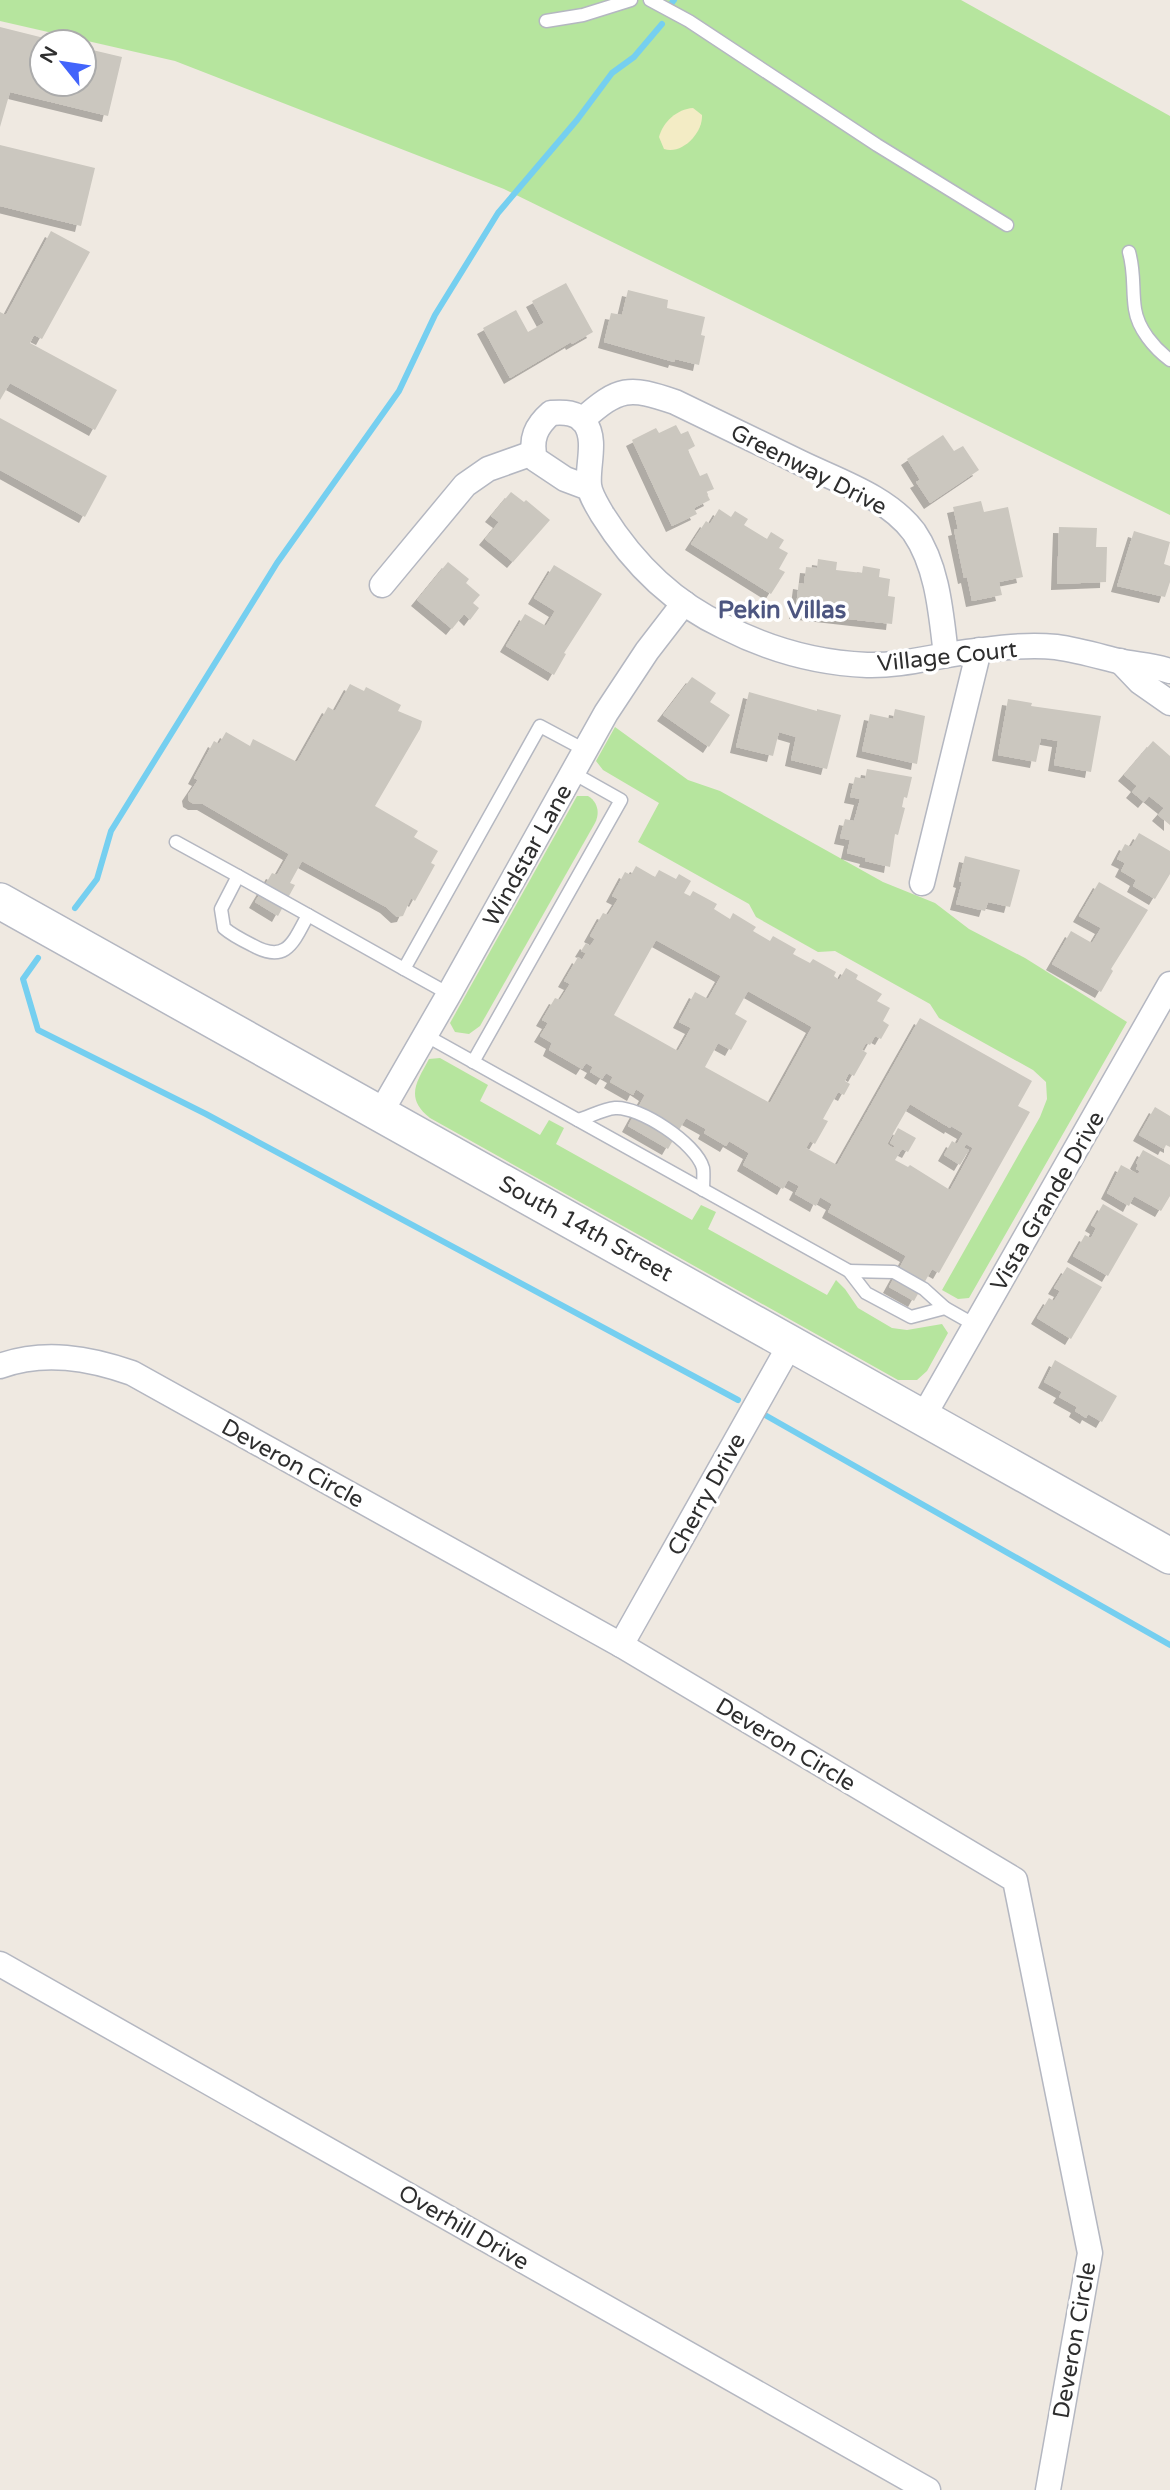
<svg xmlns="http://www.w3.org/2000/svg" width="1170" height="2490" font-family="'Varela Round',sans-serif">
  <style>
    .green { fill: #b6e59e }
    .sand { fill: #f3ecc5 }
    .lines { fill: none; stroke-linecap: round; stroke-linejoin: round }
    .stream { stroke: #75cff0; stroke-width: 6 }
    .building { fill: #cbc7bf; fill-rule: evenodd; filter: url(#shadow) }
    .lane-casing { stroke: #b4b7c1; stroke-width: 15 }
    .street-casing { stroke: #b4b7c1; stroke-width: 27 }
    .secondary-casing { stroke: #b4b7c1; stroke-width: 38 }
    .lane { stroke: #fff; stroke-width: 12 }
    .street { stroke: #fff; stroke-width: 24 }
    .secondary { stroke: #fff; stroke-width: 35 }
    .labels { text-anchor: middle; stroke-width: 7; stroke-linejoin: round; paint-order: stroke }
    .street-label { font-size: 23px; fill: #2e2e2e; stroke: #fff }
    .neighbourhood-label { font-size: 24px; font-weight: bold; fill: #4d5680; stroke: #fff }
  </style>
  <defs>
    <filter id="shadow"><feDropShadow dx="-6" dy="6" stdDeviation="0" flood-color="#0004"/></filter>
  </defs>
  <rect width="100%" height="100%" fill="#efe9e1"/>
  <g class="green">
    <polygon points="0,0 961,0 1170,116 1170,515 504,189 175,61 0,21"/>
    <polygon points="615,727 688,780 720,791 883,882 935,903 969,929 1025,958 1127,1022 969,1298 958,1299 942,1290 1040,1117 1047,1099 1046,1082 1033,1070 939,1018 930,1004 835,951 818,952 756,917 749,904 638,842 659,803 603,770 596,761"/>
    <path d="M577,796h11c10,6 12,17 7,27l-115,203 -11,8 -14,-2 -5,-9z"/>
    <path d="M440,1058l48,27 -8,16 60,34 9,-15 15,8 -8,16 136,76 9,-15 15,7 -8,17 119,66 9,-15 9,9 13,19 34,20 15,2 35,-6 6,9 -21,38 -10,9h-19l-468,-262c-25,-20 -14,-35 -1,-59z"/>
  </g>
  <path class="sand" d="M693,108l9,7c1,18 -20,40 -38,34l-5,-12c4,-15 18,-28 34,-29z"/>
  <g class="lines">
    <g class="stream">
      <polyline points="671,4 674,0"/>
      <polyline points="75,908 97,879 111,831 277,563 399,391 435,315 498,213 577,120 612,73 634,57 662,24"/>
      <polyline points="38,958 23,979 38,1030 206,1114 738,1400"/>
      <polyline points="765,1415 1170,1645"/>
    </g>
  </g>
  <g class="building">
    <polygon points="0,27 56,41 42,42 42,84 84,84 84,48 122,57 108,116 10,92 0,127"/>
    <polygon points="0,145 95,168 81,226 0,206"/>
    <polygon points="51,231 90,252 42,339 34,335 30,343 117,390 95,430 10,383 0,400 0,312 6,315"/>
    <polygon points="566,283 593,332 572,344 571,342 510,378 483,328 516,310 528,332 544,323 532,301"/>
    <polygon points="628,290 668,300 667,308 705,317 701,335 705,336 699,365 675,359 674,362 604,342 611,313 622,315"/>
    <polygon points="0,418 107,476 85,517 0,470"/>
    <polygon points="676,425 681,434 688,431 695,446 688,450 700,476 707,473 714,489 706,492 710,500 694,508 697,514 672,526 632,440 656,428 659,433"/>
    <polygon points="943,435 954,451 963,446 979,470 930,503 916,482 920,480 907,459"/>
    <polygon points="511,492 524,502 526,500 550,520 513,562 485,539 499,522 491,516"/>
    <polygon points="981,501 984,512 1008,507 1023,577 999,582 1002,595 972,601 967,577 964,578 954,530 958,529 953,507"/>
    <polygon points="719,509 731,517 735,511 748,519 744,525 767,539 771,532 784,540 779,548 788,553 779,569 785,572 771,594 691,544 706,521 710,524"/>
    <polygon points="1059,527 1097,528 1096,547 1107,547 1106,582 1057,584"/>
    <polygon points="1134,531 1170,542 1164,564 1170,566 1170,582 1165,597 1117,586"/>
    <polygon points="818,559 837,562 836,570 862,573 863,566 880,569 879,577 890,579 888,596 895,597 892,624 795,613 799,583 804,584 806,567 817,568"/>
    <polygon points="448,562 469,579 466,583 480,595 473,603 479,608 470,620 464,614 452,629 417,600"/>
    <polygon points="554,565 602,594 564,653 566,654 554,675 506,646 525,614 546,626 555,611 534,598"/>
    <polygon points="692,677 716,693 710,702 730,715 709,747 663,715"/>
    <polygon points="350,684 364,691 366,687 401,705 398,711 422,721 420,729 375,806 418,831 414,837 438,851 431,863 435,865 415,901 411,898 403,916 397,917 386,907 302,861 290,883 295,885 278,916 255,902 272,873 277,875 289,854 203,804 194,804 189,801 188,795 198,780 194,778 214,741 219,744 226,732 250,746 253,739 297,762 328,707 335,711"/>
    <polygon points="749,692 817,711 817,709 841,715 827,769 791,760 796,737 779,732 773,756 736,747"/>
    <polygon points="1008,699 1032,703 1031,706 1101,716 1091,772 1054,765 1058,741 1041,738 1036,762 998,755"/>
    <polygon points="895,709 925,716 917,764 862,751 870,714 893,719"/>
    <polygon points="1153,741 1170,756 1170,825 1158,815 1164,808 1149,796 1144,802 1132,792 1137,786 1124,775"/>
    <polygon points="867,769 912,777 907,798 904,797 902,807 905,808 898,835 895,834 890,867 865,861 866,858 847,853 850,840 840,838 845,819 854,821 860,799 850,797 855,777 865,779"/>
    <polygon points="1139,833 1170,851 1170,874 1155,899 1133,886 1136,880 1121,871 1125,863 1117,859 1125,844 1131,847"/>
    <polygon points="965,856 1020,870 1010,907 988,902 985,911 956,904 962,882 959,881"/>
    <path d="M636,866l19,11 4,-7 17,9 3,-5 12,7 -7,12 6,3 3,-5 24,13 -3,5 16,10 3,-6 23,14 -3,4 17,10 3,-5 23,13 -3,5 17,9 3,-4 23,13 -2,4 5,4 7,-12 12,7 -2,4 26,15 -5,7 13,7 -7,13 6,4 -8,14 -6,-3 -5,9 -4,-2 -4,7 5,3 -13,23 -5,-3 -4,8 5,3 -6,11 -6,-3 -15,27 5,2 -13,23 -5,-3 -4,7 31,17 83,-147 112,63 -14,25 12,6 -91,161 -7,-4 -18,32 -25,-14 17,-31 -78,-44 4,-8 -12,-7 -4,9 -21,-12 4,-8 -11,-6 -5,9 -40,-24 6,-12 -20,-12 -3,5 -22,-13 2,-4 -20,-11 -18,31 -40,-23 17,-31 -9,-6 -3,6 -23,-13 3,-5 -7,-4 -4,6 -12,-7 3,-5 -7,-4 -4,6 -33,-19 3,-7 -12,-7 8,-13 -6,-3 13,-22 5,2 10,-16 -6,-3 14,-24 4,3 4,-7 -5,-2 5,-8 4,3 5,-7 -5,-3 13,-23 5,2 10,-16 -6,-3 13,-24 6,3zM656,940l65,36 -13,23 -13,-7 -16,30 12,6 -13,23 -64,-36zM748,991l64,36 -42,76 -65,-36 13,-24 13,7 16,-29 -12,-7zM910,1104l40,24 1,-2 12,7 -6,11 -5,-3 -8,14 16,10 9,-15 -5,-2 2,-4 7,4 -23,42 -40,-25 -2,2 -13,-7 7,-11 6,3 8,-14 -18,-10 -8,15 5,3 -2,2 -6,-4z"/>
    <polygon points="1099,882 1148,910 1111,969 1113,971 1101,992 1052,964 1071,931 1092,943 1101,928 1079,916"/>
    <polygon points="1155,1107 1170,1116 1170,1147 1166,1145 1164,1149 1139,1135"/>
    <polygon points="1143,1150 1170,1165 1170,1196 1161,1211 1134,1196 1129,1206 1107,1193 1121,1165 1138,1174 1140,1171 1136,1169 1138,1165 1136,1163"/>
    <polygon points="1103,1204 1138,1224 1108,1276 1073,1256 1085,1235 1091,1238 1096,1228 1091,1225"/>
    <polygon points="1067,1267 1102,1287 1071,1339 1037,1318 1049,1298 1054,1301 1060,1291 1054,1288"/>
    <polygon points="1055,1360 1117,1396 1102,1422 1088,1414 1086,1418 1075,1411 1077,1407 1059,1397 1062,1392 1044,1382"/>
  </g>
  <g class="lines">
    <defs>
      <g id="lane">
        <polyline points="650,0 689,21 877,145 1007,225"/>
        <polyline points="546,21 583,15 631,0"/>
        <path d="M1129,252c6,21 3,37 6,57 3,20 19,39 35,51"/>
        <path d="M176,842l62,34 -17,33 3,19c8,7 18,12 28,17 34,19 41,-2 56,-30l96,54"/>
        <polyline points="238,876 308,915"/>
        <polyline points="449,994 404,969 540,726 585,750"/>
        <polyline points="425,1035 849,1271 866,1293 911,1317 945,1308 975,1325"/>
        <polyline points="473,1062 621,800 573,773"/>
        <path d="M578,1120c11,-3 25,-11 37,-12 24,-2 81,35 88,60 1,6 0,15 0,22"/>
        <polyline points="849,1271 894,1272 924,1289 945,1308"/>
      </g>
      <g id="street">
        <path d="M582,420c37,-33 47,-34 93,-18 42,20 84,41 126,61 37,18 87,34 113,69 24,35 27,82 32,123"/>
        <path d="M589,488l-24,-9 -30,-20c-5,-20 1,-33 16,-46 13,-1 26,-1 34,10 12,17 2,43 4,62 1,10 8,20 13,29 30,48 71,89 123,113 43,22 93,36 142,38 34,1 67,-9 100,-13 29,-4 60,-8 89,-5 22,3 42,9 62,14 19,4 34,4 52,10"/>
        <polyline points="382,585 465,485 488,469 533,453"/>
        <polyline points="1120,661 1140,682 1170,703"/>
        <polyline points="922,883 979,650"/>
        <polyline points="381,1112 449,994 606,713 647,651 684,603"/>
        <path d="M0,1366c44,-16 89,-8 132,7l489,272 394,235 75,373 -42,237"/>
        <polyline points="923,1417 1170,984"/>
        <polyline points="621,1645 791,1343"/>
        <polyline points="0,1964 928,2490"/>
      </g>
      <polyline id="secondary" points="0,901 1170,1556"/>
    </defs>
    <use href="#lane" class="lane-casing"/>
    <use href="#street" class="street-casing"/>
    <use href="#secondary" class="secondary-casing"/>
    <use href="#lane" class="lane"/>
    <use href="#street" class="street"/>
    <use href="#secondary" class="secondary"/>
  </g>
  <g class="labels">
    <g class="street-label">
      <text transform="translate(809 469) rotate(27)" y="8">Greenway Drive</text>
      <text transform="translate(947 656) rotate(-6)" y="8">Village Court</text>
      <text transform="translate(527 855) rotate(-61)" y="8">Windstar Lane</text>
      <text transform="translate(1047 1201) rotate(-60)" y="8">Vista Grande Drive</text>
      <text transform="translate(586 1228) rotate(29)" y="8">South 14th Street</text>
      <text transform="translate(293 1463) rotate(29)" y="8">Deveron Circle</text>
      <text transform="translate(706 1494) rotate(-61)" y="8">Cherry Drive</text>
      <text transform="translate(786 1744) rotate(31)" y="8">Deveron Circle</text>
      <text transform="translate(464 2227) rotate(30)" y="8">Overhill Drive</text>
      <text transform="translate(1074 2340) rotate(-80)" y="8">Deveron Circle</text>
    </g>
    <g class="neighbourhood-label">
      <text x="782" y="618">Pekin Villas</text>
    </g>
  </g>
  <g transform="translate(63 63) rotate(300)"><circle r="33" fill="#ffffff" stroke="#ababab" stroke-width="2"/>
  <path d="M0-5L12 26L0 18L-12 26Z" fill="#4264fb"/>
  <text y="-10" font-size="19" font-weight="bold" text-anchor="middle" fill="#2e2e2e">N</text>
  </g>
</svg>
